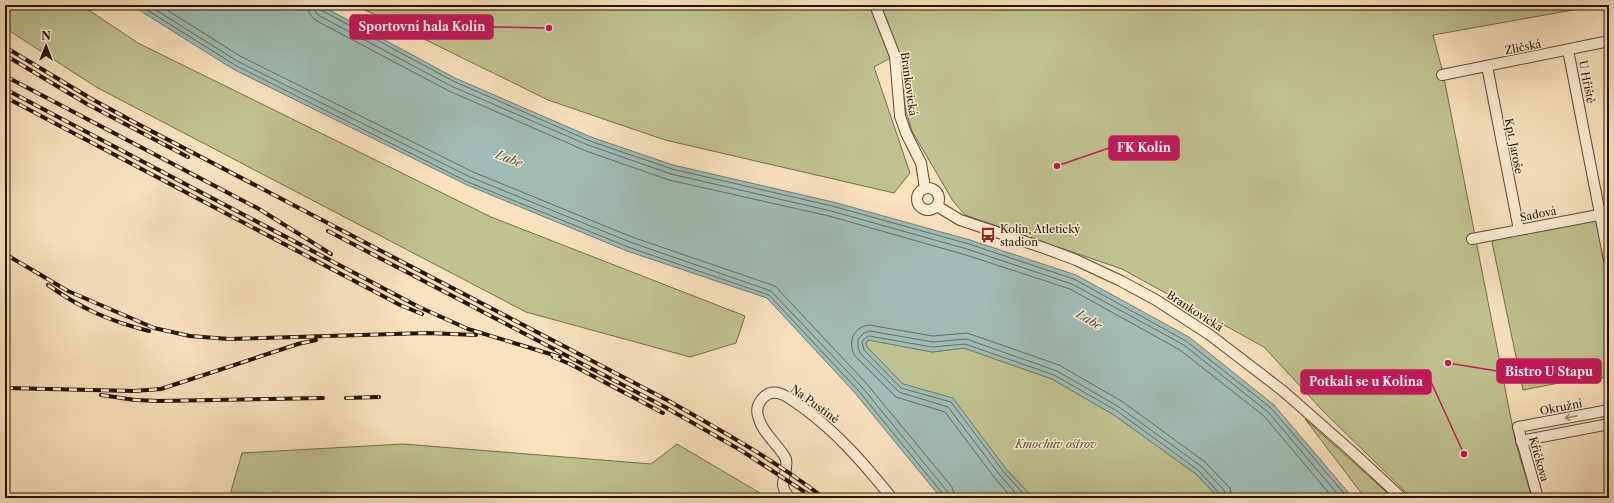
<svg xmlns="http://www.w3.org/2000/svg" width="1614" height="503" font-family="'Libre Caslon Text',serif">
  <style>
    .green { fill: #c0c38f; stroke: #726a48 }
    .water { fill: #9fbdb6; stroke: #6e796d }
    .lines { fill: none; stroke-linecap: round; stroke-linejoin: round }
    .shore { stroke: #62685b; stroke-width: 1 }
    .minor-casing { stroke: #5a462f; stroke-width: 12 }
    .minor { stroke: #fcecd4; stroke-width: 10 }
    .rail-casing { stroke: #251200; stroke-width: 4 }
    .rail { stroke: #fcecd4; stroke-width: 2.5; stroke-dasharray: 8; stroke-linecap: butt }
    .oneway { stroke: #9b8a75 }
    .labels { text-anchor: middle; stroke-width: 3; stroke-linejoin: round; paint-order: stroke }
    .street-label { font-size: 11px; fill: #251200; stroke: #fcecd4 }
    .poi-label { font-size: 11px; fill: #251200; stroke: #fcecd4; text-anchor: start }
    .park-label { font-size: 11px; font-style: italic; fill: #5b5032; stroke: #fcecd4 }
    .water-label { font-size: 12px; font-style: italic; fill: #504e40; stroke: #fcecd4 }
    .leader { fill: none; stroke: #c2185b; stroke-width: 1.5 }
    .callout-dot { fill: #c2185b; stroke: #fcecd4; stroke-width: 1.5 }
    .callout { fill: #c2185b; stroke: #c2185b; stroke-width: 1.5 }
    .callout-label { font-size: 12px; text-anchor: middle; font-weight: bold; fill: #fff }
  </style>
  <rect width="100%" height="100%" fill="#fae2bd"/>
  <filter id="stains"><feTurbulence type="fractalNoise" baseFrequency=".005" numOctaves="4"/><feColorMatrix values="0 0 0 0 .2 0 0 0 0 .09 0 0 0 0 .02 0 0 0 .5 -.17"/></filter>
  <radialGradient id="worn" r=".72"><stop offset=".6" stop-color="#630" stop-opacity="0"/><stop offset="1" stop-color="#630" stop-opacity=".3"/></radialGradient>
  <g class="green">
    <polygon points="5,5 81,5 138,43 491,217 745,316 736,343 690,357 526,312 96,87 5,28"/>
    <polygon points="355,5 1601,5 1433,35 1443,73 1516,444 1532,498 1412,498 1322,410 1264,347 1122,269 965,215 953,201 912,131 906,112 894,56 874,67 910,173 894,193 665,140 548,100"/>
    <polygon points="1594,221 1598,222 1609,278 1609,377 1569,381 1523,390 1492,242 1493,242 1493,239"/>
    <polygon points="869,340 932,352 964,348 1052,379 1114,415 1196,474 1219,498 1033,498 1006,469 953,399 903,384 867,347 866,342"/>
    <polygon points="1305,419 1393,498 1365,498"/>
    <polygon points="403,444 651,464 677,444 765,496 604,496 602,498 229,498 242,453"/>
  </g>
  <polygon class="water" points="131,5 320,5 455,78 591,137 673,165 833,202 970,240 1076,275 1189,337 1274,405 1353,498 1219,498 1196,474 1114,415 1052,379 964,348 932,352 868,340 866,342 867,347 903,384 953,398 1006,469 1033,498 941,498 855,393 767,298 627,251 467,185 233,69"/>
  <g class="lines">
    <g class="shore">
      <polyline points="139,5 235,65 468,182 628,247 769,295 858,390 943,494 944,498"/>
      <polyline points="148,5 237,61 470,177 630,242 771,291 862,387 947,491 949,498"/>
      <polyline points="159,5 240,56 473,172 632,237 775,286 866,383 952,487 955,498"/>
      <polyline points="308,5 309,13 315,20 449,91 586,151 669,180 829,216 966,255 1070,289 1180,350 1264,416 1333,498"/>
      <polyline points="314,5 314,10 318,15 451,86 588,145 671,174 831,211 967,249 1072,284 1184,345 1268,412 1341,498"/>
      <polyline points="319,5 321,10 453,81 590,141 672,169 832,206 969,244 1074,279 1186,341 1271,408 1348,498"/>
      <path d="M1012,498l-18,-21 -49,-65 -49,-15 -40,-40c-9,-12 -4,-30 13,-32l64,11 34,-3 92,32 64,37 82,60 25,26 2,10"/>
      <polyline points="1020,498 999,474 948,407 899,392 860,353 858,348 858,339 864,333 870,331 933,342 966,339 1057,371 1119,407 1201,466 1224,490 1226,498"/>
      <polyline points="1027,498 1003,471 951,402 901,388 864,350 862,342 864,339 869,336 932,347 965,344 1054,375 1117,411 1198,470 1220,494 1221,498"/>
    </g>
    <defs>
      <g id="minor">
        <polyline points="875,5 895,56 900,116 906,133 921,163 925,188"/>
        <polyline points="1568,50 1609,260"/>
        <polyline points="1487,66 1519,230"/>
        <polyline points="1442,75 1609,41"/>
        <circle cx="928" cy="199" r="11"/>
        <polyline points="937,206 960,220 1044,248 1076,260 1121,281 1156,300 1210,335 1283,391 1350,450 1402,498"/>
        <polyline points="1472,239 1609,213"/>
        <polyline points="1521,441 1609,424"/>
        <path d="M790,498c-15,-16 -1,-21 -4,-39 -7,-14 -23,-25 -27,-40 -3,-7 -2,-14 3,-20 12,-15 29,0 40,8 36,26 62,57 90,91"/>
        <polyline points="1538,498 1518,427 1609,410"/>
      </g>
    </defs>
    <use href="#minor" class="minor-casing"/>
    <use href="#minor" class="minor"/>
    <defs>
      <g id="rail">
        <path d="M5,47l85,51 44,24 535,279c53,30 107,60 155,97"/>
        <polyline points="5,55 87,104 188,157"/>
        <polyline points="5,76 259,209 331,254"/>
        <polyline points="5,89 419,307 468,329 560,357"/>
        <polyline points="5,97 400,305 422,314"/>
        <polyline points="328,231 665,407 742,451 814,498"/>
        <polyline points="5,254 68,291 154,328 190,336 229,339 427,333 476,335"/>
        <path d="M48,285c34,24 61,36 101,46"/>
        <polyline points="553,357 570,364 663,413"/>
        <polyline points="5,388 134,391 161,389 298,344 316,340"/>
        <polyline points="101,395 135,400 159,401 323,398"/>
        <polyline points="346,398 379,397"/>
      </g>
    </defs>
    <use href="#rail" class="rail-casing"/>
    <use href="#rail" class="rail"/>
  </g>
  <defs><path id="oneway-shaft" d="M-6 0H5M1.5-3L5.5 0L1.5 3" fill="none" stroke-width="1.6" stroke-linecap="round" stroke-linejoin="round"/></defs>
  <use class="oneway" href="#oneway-shaft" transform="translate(1571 417) rotate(169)"/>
  <defs>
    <symbol id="bus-bare" viewBox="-9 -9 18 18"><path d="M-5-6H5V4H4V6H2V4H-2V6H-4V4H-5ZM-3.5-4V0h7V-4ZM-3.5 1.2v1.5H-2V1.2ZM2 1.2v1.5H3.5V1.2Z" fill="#8f2418" stroke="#fcecd4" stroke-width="2.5" paint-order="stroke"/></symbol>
  </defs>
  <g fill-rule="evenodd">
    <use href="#bus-bare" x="977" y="224" width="22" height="22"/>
  </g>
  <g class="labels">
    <g class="street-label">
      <text transform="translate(1523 47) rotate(-11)" y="4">Zličská</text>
      <text transform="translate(1587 82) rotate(79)" y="4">U Hřiště</text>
      <text transform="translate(909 84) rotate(82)" y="4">Brankovická</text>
      <text transform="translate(1514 146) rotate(79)" y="4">Kpt. Jaroše</text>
      <text transform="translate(1538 214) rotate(-11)" y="4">Sadová</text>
      <text transform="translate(1195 311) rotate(33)" y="4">Brankovická</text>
      <text transform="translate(815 404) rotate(36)" y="4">Na Pustině</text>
      <text transform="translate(1561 407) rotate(-11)" y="4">Okružní</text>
      <text transform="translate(1539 459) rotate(74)" y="4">Křičkova</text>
    </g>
    <g class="poi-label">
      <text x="1000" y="233">Kolín, Atletický<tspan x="1000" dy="13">stadion</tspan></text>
    </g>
    <g class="park-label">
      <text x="1056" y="448">Kmochův ostrov</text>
    </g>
    <g class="water-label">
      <text transform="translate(509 159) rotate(21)" y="4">Labe</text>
      <text transform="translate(1089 320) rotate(30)" y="4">Labe</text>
    </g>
  </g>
  <path class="leader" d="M549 28L493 27M1057 166L1109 148M1448 363L1497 371M1464 454L1431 382"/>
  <g class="callout-dot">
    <circle cx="549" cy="28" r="4"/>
    <circle cx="1057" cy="166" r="4"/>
    <circle cx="1448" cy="363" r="4"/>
    <circle cx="1464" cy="454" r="4"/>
  </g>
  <g class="callout">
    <rect x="350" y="15" width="143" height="24" rx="4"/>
    <rect x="1109" y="136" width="70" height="24" rx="4"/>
    <rect x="1497" y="359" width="104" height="24" rx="4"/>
    <rect x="1301" y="370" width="130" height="24" rx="4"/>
  </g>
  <g class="callout-label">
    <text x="422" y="31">Sportovní hala Kolín</text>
    <text x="1144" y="152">FK Kolín</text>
    <text x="1549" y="376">Bistro U Stapu</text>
    <text x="1366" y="386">Potkali se u Kolína</text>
  </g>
  <rect width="1614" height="503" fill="none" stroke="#fae2bd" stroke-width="20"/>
  <rect x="6" y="6" width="1602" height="491" fill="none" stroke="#251200" stroke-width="2"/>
  <rect x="10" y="10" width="1594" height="483" fill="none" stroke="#251200"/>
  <g transform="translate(46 46)" stroke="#fcecd4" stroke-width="3" paint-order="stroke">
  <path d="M0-3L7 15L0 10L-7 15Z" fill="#251200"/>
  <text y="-6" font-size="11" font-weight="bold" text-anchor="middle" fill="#251200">N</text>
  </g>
  <rect width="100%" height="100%" filter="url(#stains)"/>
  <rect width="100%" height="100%" fill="url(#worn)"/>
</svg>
